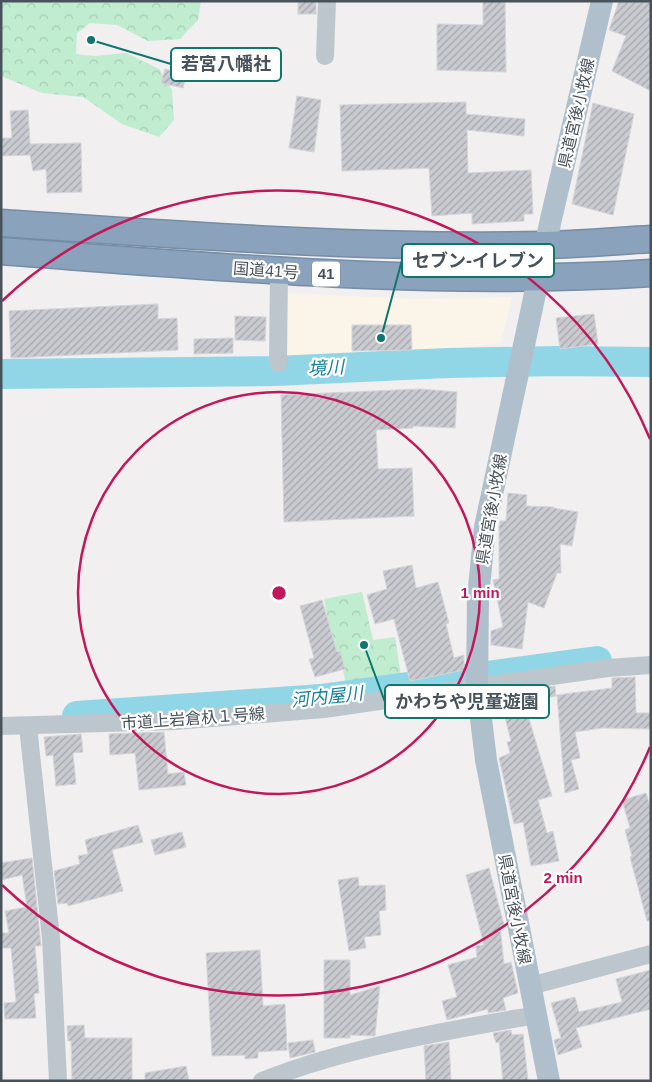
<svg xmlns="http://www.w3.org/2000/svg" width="652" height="1082" font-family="Arial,'Noto Sans JP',sans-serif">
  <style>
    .commercial { fill: #fbf5e9 }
    .forest { fill: url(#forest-crowns) }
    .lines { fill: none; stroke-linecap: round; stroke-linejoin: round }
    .river { stroke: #90d6e6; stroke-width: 30 }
    .building { fill: url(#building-hatch); stroke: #d3d5da }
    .highway-casing { stroke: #758da6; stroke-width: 29 }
    .minor { stroke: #bec6cd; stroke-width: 18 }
    .major { stroke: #b0bfcc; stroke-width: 22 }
    .highway { stroke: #8aa2bb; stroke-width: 26 }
    .ring { fill: none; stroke: #c2185b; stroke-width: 2.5 }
    .labels { text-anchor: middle; stroke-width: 4.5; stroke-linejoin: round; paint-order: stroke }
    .shield { fill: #fff; stroke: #7f868c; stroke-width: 1 }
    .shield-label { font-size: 15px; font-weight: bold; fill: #48525b }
    .street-label { font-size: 16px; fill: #48525b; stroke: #fff }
    .water-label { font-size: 18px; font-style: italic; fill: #15819a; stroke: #fff }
    .centre { fill: #c2185b; stroke: #fff; stroke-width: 2.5 }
    .ring-label { font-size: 15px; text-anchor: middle; font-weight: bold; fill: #c2185b; stroke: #fff; stroke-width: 4.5; stroke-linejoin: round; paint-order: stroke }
    .leader { fill: none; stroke: #0f766e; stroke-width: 2 }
    .callout-dot { fill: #0f766e; stroke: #fff; stroke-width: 2 }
    .callout { fill: #fff; stroke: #0f766e; stroke-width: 2 }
    .callout-label { font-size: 18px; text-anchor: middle; font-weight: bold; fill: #48525b }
  </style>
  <defs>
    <pattern id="forest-crowns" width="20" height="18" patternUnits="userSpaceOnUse" patternTransform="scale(1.25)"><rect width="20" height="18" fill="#c0ecd0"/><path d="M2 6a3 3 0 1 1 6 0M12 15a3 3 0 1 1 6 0" fill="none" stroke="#a6ccb5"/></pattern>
    <pattern id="building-hatch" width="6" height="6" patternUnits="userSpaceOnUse" patternTransform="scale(1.25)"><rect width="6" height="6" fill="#c9cbd1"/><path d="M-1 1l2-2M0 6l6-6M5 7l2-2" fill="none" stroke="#a5a7ad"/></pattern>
  </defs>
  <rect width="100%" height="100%" fill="#f1efef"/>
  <polygon class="commercial" points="282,293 417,299 512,297 501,343 406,355 284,355"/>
  <g class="forest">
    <polygon points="1,1 201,1 198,20 180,39 148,41 117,25 90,23 77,33 76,54 94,56 126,53 159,69 172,90 174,120 159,137 122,124 83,97 42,93 1,76"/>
    <polygon points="362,592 373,640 395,637 402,683 347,689 339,651 333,650 324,599"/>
  </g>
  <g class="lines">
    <g class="river">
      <polyline points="1,374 275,371 448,363 557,361 651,362"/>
      <polyline points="77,716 321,699 597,661"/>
    </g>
  </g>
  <g class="building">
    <rect x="298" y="1" width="18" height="13"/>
    <polygon points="483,1 505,1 506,72 437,70 437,24 483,25"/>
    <polygon points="619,1 651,1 651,91 612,71 626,36 609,30"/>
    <polygon points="165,69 186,75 183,88 161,83"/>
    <polygon points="297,96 321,100 314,152 289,148"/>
    <polygon points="466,102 466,114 525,119 524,136 467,130 468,173 531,170 533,214 524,214 524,221 472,224 472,213 432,216 429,168 342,171 340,105"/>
    <polygon points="593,103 634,114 613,215 572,204"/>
    <polygon points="28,110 30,144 81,143 82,192 47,193 46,169 33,171 30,155 1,156 1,138 12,138 10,111"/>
    <polygon points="158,304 158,319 177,318 178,350 11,358 9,311"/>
    <polygon points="594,314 598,344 560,349 556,318"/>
    <polygon points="235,316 266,317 265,341 235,340"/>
    <polygon points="352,325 411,325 412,350 352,351"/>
    <polygon points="233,338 233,353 194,354 194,339"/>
    <polygon points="420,389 457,392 455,428 413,426 413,428 376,430 378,469 412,468 414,516 284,522 281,395"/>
    <polygon points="508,493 527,495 526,506 554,507 554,508 578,512 572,546 560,544 561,573 557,573 544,608 528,602 522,649 491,645 491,631 503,627 493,580 499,579 499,526 500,521 506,521"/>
    <polygon points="412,565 416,588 438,582 449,623 446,624 454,658 464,655 464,670 410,681 394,619 375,624 367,595 387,589 383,571"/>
    <polygon points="322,600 337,652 340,651 345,669 315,677 309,659 314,658 300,606"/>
    <polygon points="635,677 636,713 651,713 651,729 602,728 575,732 580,758 571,760 579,789 565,793 557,695 612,688 612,678"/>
    <polygon points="555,686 556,696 524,702 552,796 538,800 547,833 553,831 559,861 531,866 523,822 514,824 499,758 510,753 507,742 511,741 499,694"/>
    <polygon points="164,732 168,774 184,772 186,785 139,790 135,753 110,755 109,734"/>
    <polygon points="81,734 83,752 73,753 76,784 56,786 53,755 46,756 44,737"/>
    <polygon points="646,793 651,809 651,921 647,921 630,857 632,856 625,830 630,828 622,800"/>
    <polygon points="138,825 143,842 112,850 123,891 68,906 67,903 58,904 54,871 80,864 78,856 88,854 85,840"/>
    <polygon points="182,832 186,847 155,855 151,840"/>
    <polygon points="32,858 41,946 35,946 39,993 34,994 36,1018 5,1019 4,1003 16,1002 11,948 1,948 1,933 9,933 5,911 27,907 22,875 1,880 1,863"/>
    <polygon points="489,868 504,925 500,926 504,964 511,962 518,993 503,998 506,1010 488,1013 488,1009 447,1020 442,1001 457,997 448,965 477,957 476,946 484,945 466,875"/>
    <polygon points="358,877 359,886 385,885 386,910 379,911 381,935 364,937 366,948 349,951 338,880"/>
    <polygon points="260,950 263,1006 285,1004 287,1050 258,1052 258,1058 245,1059 245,1055 212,1056 206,953"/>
    <polygon points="324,960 350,960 350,995 380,986 375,1036 350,1035 350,1038 324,1038"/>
    <polygon points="651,970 651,1009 576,1028 582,1047 558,1055 554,1040 561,1038 551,1003 575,997 579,1012 622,1002 616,979"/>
    <polygon points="84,1025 85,1038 132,1038 132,1081 72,1080 71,1041 68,1041 67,1026"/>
    <polygon points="511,1030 512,1035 523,1034 528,1081 503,1081 499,1042 496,1043 493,1033"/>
    <polygon points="313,1040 315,1052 290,1058 288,1043"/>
    <polygon points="449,1042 451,1081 426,1081 424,1046"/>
    <polygon points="186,1066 189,1081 145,1081 145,1073"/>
  </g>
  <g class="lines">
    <defs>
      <g id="highway">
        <path d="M1,223c181,12 363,26 544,22 35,-1 71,-4 106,-6"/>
        <path d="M1,251c217,16 433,36 650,22"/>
      </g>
    </defs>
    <use href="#highway" class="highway-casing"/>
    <g class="minor">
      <polyline points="325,56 327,1"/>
      <polyline points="278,363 279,272"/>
      <polyline points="1,726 175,721 324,709 608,668 651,665"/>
      <polyline points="28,727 51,938 58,1081"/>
      <polyline points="530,986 651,954"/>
      <path d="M262,1081c85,-34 184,-50 274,-66"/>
    </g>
    <polyline class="major" points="549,1081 486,760 477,686 478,597 485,527 551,219 602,1"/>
    <use href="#highway" class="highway"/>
  </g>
  <g class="ring">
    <circle cx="279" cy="593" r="201"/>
    <path d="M650 747A402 402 0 0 1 2 885M2 301A402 402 0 0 1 650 439"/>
  </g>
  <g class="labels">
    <rect class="shield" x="312" y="261.5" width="28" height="25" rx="4"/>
    <g class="shield-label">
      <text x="326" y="279">41</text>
    </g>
    <g class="street-label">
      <text transform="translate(576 113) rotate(-77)" y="6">県道宮後小牧線</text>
      <text transform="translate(266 270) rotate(4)" y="6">国道41号</text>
      <text transform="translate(491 509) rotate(-80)" y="6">県道宮後小牧線</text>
      <text transform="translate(193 718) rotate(-4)" y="6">市道上岩倉杁１号線</text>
      <text transform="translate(515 909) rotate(79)" y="6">県道宮後小牧線</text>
    </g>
    <g class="water-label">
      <text transform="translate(326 368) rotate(-3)" y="6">境川</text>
      <text transform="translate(327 697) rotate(-6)" y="6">河内屋川</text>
    </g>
  </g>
  <circle cx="279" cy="593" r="8" class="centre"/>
  <g class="ring-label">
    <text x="480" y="598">1 min</text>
    <text x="563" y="883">2 min</text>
  </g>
  <path class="leader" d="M91 40L171 64M381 338L402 260M364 645L385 702"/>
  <g class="callout-dot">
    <circle cx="91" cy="40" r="5"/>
    <circle cx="381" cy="338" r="5"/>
    <circle cx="364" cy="645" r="5"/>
  </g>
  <g class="callout">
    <rect x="171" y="48" width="110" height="33" rx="5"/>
    <rect x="402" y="244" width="152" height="33" rx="5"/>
    <rect x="385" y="685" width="164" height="33" rx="5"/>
  </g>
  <g class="callout-label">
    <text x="226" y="70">若宮八幡社</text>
    <text x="478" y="267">セブン-イレブン</text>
    <text x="467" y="708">かわちや児童遊園</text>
  </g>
  <rect width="652" height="1082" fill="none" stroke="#48525b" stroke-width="5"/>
</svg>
